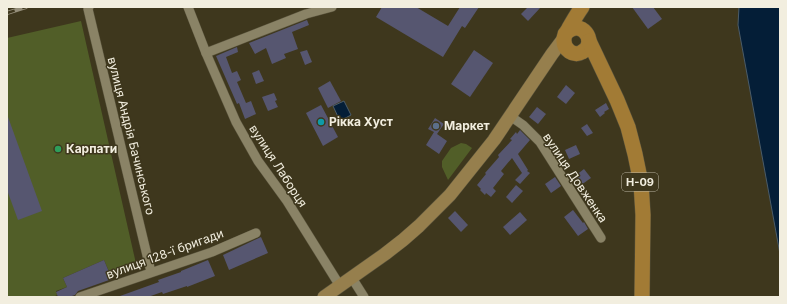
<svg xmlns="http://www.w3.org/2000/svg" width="787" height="304" font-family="Inter,sans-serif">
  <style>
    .green { fill: #515e28 }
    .water { fill: #041e37; stroke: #4b5c69 }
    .building { fill: #565670 }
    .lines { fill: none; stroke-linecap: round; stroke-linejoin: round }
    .minor-casing { stroke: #5a543d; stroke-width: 10 }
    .secondary-casing { stroke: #5a543d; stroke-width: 14 }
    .primary-casing { stroke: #5a543d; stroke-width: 16 }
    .minor { stroke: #8a8366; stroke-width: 9 }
    .secondary { stroke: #967f4d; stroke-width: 13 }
    .primary { stroke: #a27b35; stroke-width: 15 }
    .rail-casing { stroke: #958f7b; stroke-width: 4 }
    .rail { stroke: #3e371d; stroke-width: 2.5; stroke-dasharray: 8; stroke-linecap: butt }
    .culture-dot { fill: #0f9aa8; stroke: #3e371d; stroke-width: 1.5 }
    .service-dot { fill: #5c6f8a; stroke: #3e371d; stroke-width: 1.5 }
    .leisure-dot { fill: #2e9e5b; stroke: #3e371d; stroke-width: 1.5 }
    .labels { text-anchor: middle; stroke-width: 3; stroke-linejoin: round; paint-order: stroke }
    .shield { fill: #3e371d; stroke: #bcb7a5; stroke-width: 1 }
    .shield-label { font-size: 11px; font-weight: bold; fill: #f2eedf }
    .poi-label { font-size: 12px; font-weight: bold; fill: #f2eedf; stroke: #3e371d; text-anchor: start }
    .street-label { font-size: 12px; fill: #f2eedf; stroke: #3e371d }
  </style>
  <rect width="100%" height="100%" fill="#3e371d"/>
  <g class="green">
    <polygon points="81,21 137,268 111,276 104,260 63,278 67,287 56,291 57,295 53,297 7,297 7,38"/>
    <polygon points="461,143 466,144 472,148 448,180 442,167 442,161 451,148"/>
  </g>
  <g class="water">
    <polygon points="739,7 780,7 780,254 738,25"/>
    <polygon points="344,101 351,115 340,121 333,106"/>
  </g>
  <g class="building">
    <polygon points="382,7 416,7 448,26 460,7 479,7 465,28 462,26 443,57 376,17"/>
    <polygon points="528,7 541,7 528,21 521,14"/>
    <polygon points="632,7 653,7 662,19 648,29"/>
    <polygon points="307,20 309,25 292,32 298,49 284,54 286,58 272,64 266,48 255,54 249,43"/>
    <polygon points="237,47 238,52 226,57 232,73 237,71 241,80 237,82 246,103 251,101 256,114 245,119 239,103 237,104 216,56"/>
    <polygon points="307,50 312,62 305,65 300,52"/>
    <polygon points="474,50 493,63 470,97 451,84"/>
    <polygon points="259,70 264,81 256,84 252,73"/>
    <polygon points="330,81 341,101 328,108 318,88"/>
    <polygon points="566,85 575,93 566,104 557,97"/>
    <polygon points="274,93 277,100 275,101 278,107 268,111 262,97"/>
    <polygon points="606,103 609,109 604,112 605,113 600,117 595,110"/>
    <polygon points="321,105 338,137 323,146 306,113"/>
    <polygon points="537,107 546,114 538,124 529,117"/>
    <polygon points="7,117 8,117 42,211 18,220 7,190"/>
    <polygon points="435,118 444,124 437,134 447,141 439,154 426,145 434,132 428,129"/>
    <polygon points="587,124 593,133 587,136 581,128"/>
    <polygon points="520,130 530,140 518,154 528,170 527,171 530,173 520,184 515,180 522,173 512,158 501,171 504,174 493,188 496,191 491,197 486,193 485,195 480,190 481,189 477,185 486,174 485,173 499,157 498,155 512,140 510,139 516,132 517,134"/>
    <polygon points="576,145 580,154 569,159 565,150"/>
    <polygon points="584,169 591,178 581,185 575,176"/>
    <polygon points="555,177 561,186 551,193 545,184"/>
    <polygon points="516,185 523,191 512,203 506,197"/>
    <polygon points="573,210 583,223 584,222 588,229 578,236 564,217"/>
    <polygon points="455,211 468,225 461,232 448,218"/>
    <polygon points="520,212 527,220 510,235 503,227"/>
    <polygon points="261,237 268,253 229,270 223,255"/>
    <polygon points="104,260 112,279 78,291 75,295 69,297 58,297 56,292 67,287 63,278"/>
    <polygon points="208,260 215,276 187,287 187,286 163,294 162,292 148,297 120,297 120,296 159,282 158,280 181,272 181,271"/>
  </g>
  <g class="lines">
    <defs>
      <g id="minor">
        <polyline points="89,7 88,9 151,272"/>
        <polyline points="188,7 206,53 236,122 258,161 287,201 340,286"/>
        <polyline points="206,53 306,14 332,7"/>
        <polyline points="510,116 523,125 540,142 601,238"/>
        <polyline points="352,278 364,297"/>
        <polyline points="80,297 212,252 256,233"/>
      </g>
      <polyline id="secondary" points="324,297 385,254 403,240 419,226 450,195 494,140 552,54 564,38"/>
      <g id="primary">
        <path d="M565,34c16,-18 34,9 17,18 -8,5 -19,-2 -18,-13 0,-4 3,-7 5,-11 4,-7 8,-14 13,-21"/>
        <polyline points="589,41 617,100 628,127 635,154 641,183 643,215 642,297"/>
      </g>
    </defs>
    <use href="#minor" class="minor-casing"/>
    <use href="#secondary" class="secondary-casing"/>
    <use href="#primary" class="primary-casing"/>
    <use href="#minor" class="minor"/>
    <use href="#secondary" class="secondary"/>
    <use href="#primary" class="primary"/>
    <defs>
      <polyline id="rail" points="7,13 26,7"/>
    </defs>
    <use href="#rail" class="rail-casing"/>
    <use href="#rail" class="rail"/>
  </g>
  <circle class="culture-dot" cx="321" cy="122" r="4"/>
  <circle class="service-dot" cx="436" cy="126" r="4"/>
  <circle class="leisure-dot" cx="58" cy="149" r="4"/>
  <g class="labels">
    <rect class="shield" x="622" y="173" width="36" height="18" rx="3"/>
    <g class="shield-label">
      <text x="640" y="186">Н-09</text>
    </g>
    <g class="poi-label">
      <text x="329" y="126">Рікка Хуст</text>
      <text x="444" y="130">Маркет</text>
      <text x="66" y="153">Карпати</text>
    </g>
    <g class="street-label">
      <text transform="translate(131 136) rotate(76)" y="4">вулиця Андрія Бачинського</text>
      <text transform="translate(278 166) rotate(57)" y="4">вулиця Лаборця</text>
      <text transform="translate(575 178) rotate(56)" y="4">вулиця Довженка</text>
      <text transform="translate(165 254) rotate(-20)" y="4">вулиця 128-ї бригади</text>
    </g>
  </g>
  <rect width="787" height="304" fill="none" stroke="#f2eedf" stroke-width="16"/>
</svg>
